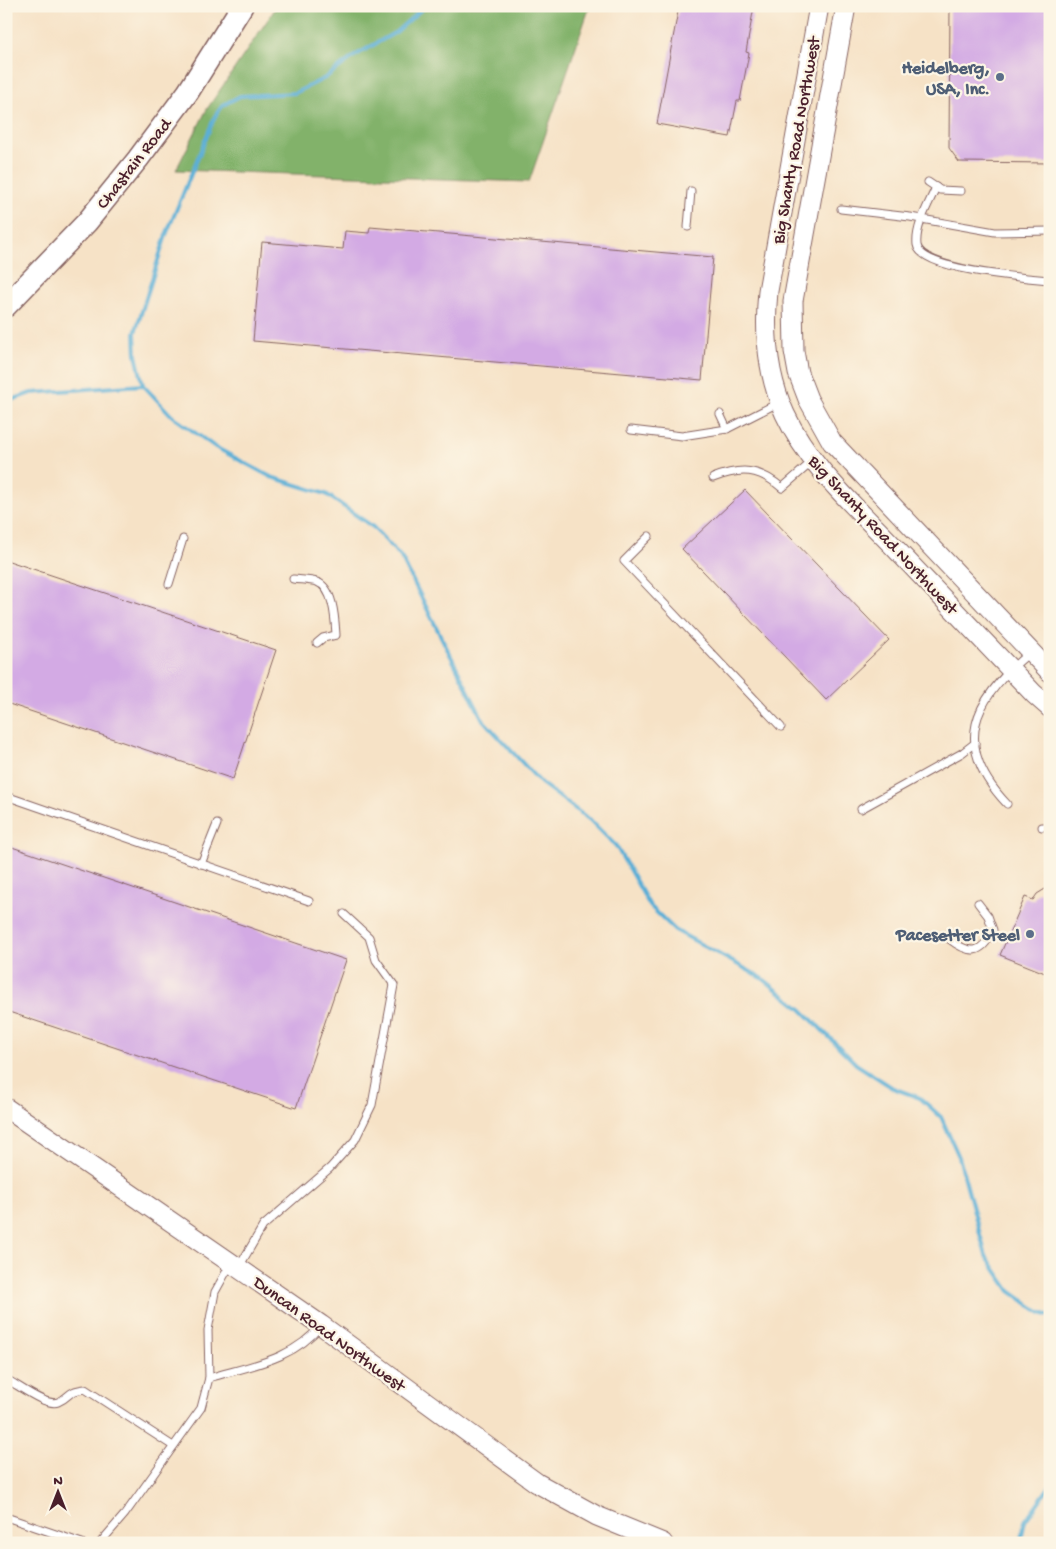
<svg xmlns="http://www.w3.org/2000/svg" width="1056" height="1549" font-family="'Gochi Hand',sans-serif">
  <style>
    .forest { fill: #82b26b; stroke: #66684b }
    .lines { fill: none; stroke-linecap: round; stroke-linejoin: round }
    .stream { stroke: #5bafd6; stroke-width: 4 }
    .building { fill: #d3aae4 }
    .lane-casing { stroke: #866361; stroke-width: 9 }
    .secondary-casing { stroke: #866361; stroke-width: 21 }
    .primary-casing { stroke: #866361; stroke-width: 24 }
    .lane { stroke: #fff; stroke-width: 7 }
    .secondary { stroke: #fff; stroke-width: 19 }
    .primary { stroke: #fff; stroke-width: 21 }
    .service-dot { fill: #5c6f8a; stroke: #fcf5e5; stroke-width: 2 }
    .labels { text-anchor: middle; stroke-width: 4.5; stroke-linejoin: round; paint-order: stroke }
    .service-label { font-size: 18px; font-weight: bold; fill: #4e5e75; stroke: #fcf5e5; text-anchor: end }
    .street-label { font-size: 18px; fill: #4a1f2b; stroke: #fcf5e5 }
  </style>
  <rect width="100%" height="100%" fill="#fcf5e5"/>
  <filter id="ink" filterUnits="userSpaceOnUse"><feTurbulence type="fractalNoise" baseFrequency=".02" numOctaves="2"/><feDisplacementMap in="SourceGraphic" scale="10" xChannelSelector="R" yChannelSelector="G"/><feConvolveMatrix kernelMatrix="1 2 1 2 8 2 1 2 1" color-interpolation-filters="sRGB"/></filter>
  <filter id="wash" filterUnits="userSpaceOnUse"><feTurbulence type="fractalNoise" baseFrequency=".0096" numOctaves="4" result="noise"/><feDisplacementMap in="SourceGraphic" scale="20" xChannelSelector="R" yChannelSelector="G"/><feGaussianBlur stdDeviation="1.12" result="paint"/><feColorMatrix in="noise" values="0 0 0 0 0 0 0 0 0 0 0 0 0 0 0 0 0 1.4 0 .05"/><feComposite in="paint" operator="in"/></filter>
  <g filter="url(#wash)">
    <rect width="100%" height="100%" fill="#f6e2c6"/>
    <polygon class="forest" points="277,6 590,6 529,182 176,170 207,109"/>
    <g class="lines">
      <g class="stream">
        <polyline points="425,6 396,32 356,55 325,78 295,93 240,96 223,105 215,116 166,235 135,333 136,355 143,385 172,416 215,447 271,477 326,494 373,527 401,557 483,720 541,783 591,821 616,846 650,906 675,930 762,978 801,1009 856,1064 893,1088 920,1098 941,1117 959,1157 986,1256 1010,1291 1041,1313 1050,1316"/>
        <polyline points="6,402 31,393 143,385"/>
        <polyline points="1020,1543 1025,1521 1050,1486"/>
      </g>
    </g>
    <g id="blocks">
      <g class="building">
        <polygon points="679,6 754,6 746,52 749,53 740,101 737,101 730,137 657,124"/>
        <polygon points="950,6 1050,6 1050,163 959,162 949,148"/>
        <polygon points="370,227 713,257 702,380 253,341 262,242 343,249 345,231 369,233"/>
        <polygon points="745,490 889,640 826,700 682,549"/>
        <polygon points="6,560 276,650 233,779 6,703"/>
        <polygon points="6,845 346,960 296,1108 6,1011"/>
        <polygon points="1050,886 1050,975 1000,955 1025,897 1033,900 1037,894"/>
      </g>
    </g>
  </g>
  <g filter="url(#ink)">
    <use href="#blocks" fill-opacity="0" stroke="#866361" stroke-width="1"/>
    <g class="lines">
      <defs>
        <g id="lane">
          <polyline points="928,182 940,190 961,191"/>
          <path d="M936,187c-7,17 -21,39 -19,58 3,25 110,33 133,35"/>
          <polyline points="841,209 910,217 995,232 1050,231"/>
          <polyline points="688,227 691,191"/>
          <polyline points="720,414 727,429 780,402"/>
          <polyline points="631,430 682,436 727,429"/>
          <path d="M713,478c28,-11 46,-10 69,10l31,-27"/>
          <polyline points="649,536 624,561 781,727"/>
          <path d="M293,579c7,1 17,1 24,3 17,6 18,38 19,53l-13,3 -6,5"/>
          <polyline points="169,584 183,539"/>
          <polyline points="6,796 309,901"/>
          <path d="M1007,804c-56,-59 -34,-104 22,-151"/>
          <polyline points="861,809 962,753 975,743"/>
          <polyline points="1042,827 1050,827"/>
          <polyline points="201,864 217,824"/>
          <path d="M949,939c21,16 33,16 44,-9l-5,-14 -10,-13"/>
          <polyline points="239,1267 263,1226 330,1168 355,1140 372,1105 394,985 376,960 369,937 344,914"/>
          <polyline points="209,1378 208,1330 215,1292 230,1265"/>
          <path d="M6,1379c12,6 40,28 52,23 13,-5 8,-11 27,-13l88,57"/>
          <polyline points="6,1517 82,1543"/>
          <path d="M100,1543l25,-29 76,-106 8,-30c40,-12 85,-18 112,-53"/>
        </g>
        <g id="secondary">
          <path d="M819,6l-51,285c-4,42 -1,84 17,123 24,52 69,91 108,132 47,49 94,98 141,148l16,14"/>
          <polyline points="846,6 793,301 794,351 798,373 808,399 832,442 1050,672"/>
          <polyline points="6,1108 321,1325 537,1483 597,1516 663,1543"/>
        </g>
        <polyline id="primary" points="6,306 87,222 138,159 188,92 242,6"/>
      </defs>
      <use href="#lane" class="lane-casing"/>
      <use href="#secondary" class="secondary-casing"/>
      <use href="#primary" class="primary-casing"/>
      <use href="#lane" class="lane"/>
      <use href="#secondary" class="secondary"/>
      <use href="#primary" class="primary"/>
    </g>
  </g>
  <g class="service-dot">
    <circle cx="1000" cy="77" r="5"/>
    <circle cx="1030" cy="934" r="5"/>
  </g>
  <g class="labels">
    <g class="service-label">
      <text x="990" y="73">Heidelberg,<tspan x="990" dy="21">USA, Inc.</tspan></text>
      <text x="1020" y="940">Pacesetter Steel</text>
    </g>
    <g class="street-label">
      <text transform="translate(795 140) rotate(-80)" y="6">Big Shanty Road Northwest</text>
      <text transform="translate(133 163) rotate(-52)" y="6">Chastain Road</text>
      <text transform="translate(884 534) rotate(47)" y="6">Big Shanty Road Northwest</text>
      <text transform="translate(330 1333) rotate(36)" y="6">Duncan Road Northwest</text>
    </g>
  </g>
  <rect width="1056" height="1549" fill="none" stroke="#fcf5e5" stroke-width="25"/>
  <g transform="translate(58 1492)" stroke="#fcf5e5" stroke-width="4" paint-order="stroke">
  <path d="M0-4L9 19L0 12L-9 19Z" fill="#4a1f2b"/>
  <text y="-8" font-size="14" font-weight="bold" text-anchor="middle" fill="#4a1f2b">N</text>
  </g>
</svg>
